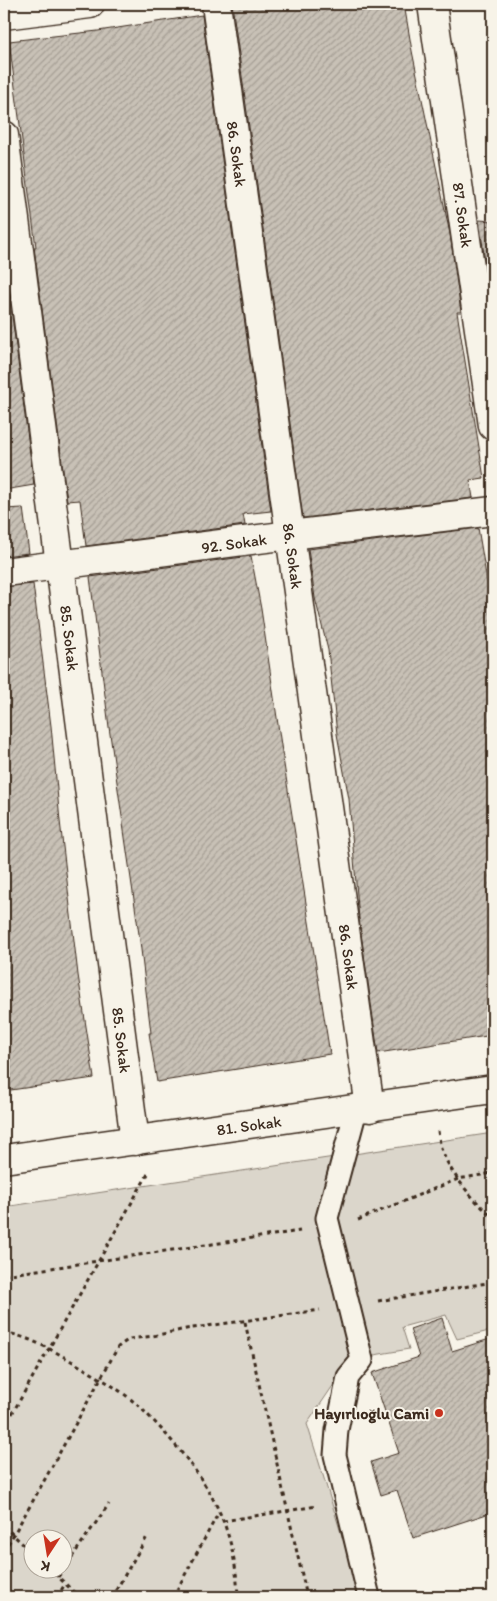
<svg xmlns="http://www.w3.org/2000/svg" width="497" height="1601" font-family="Itim,sans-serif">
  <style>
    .green { fill: #dbd6cb; stroke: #8b8074; fill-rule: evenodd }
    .building { fill: url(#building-hatch); stroke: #3b2a1e }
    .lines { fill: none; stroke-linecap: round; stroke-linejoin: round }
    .service-casing { stroke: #3b2a1e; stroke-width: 25 }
    .minor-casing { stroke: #3b2a1e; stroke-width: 31 }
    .tertiary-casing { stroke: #3b2a1e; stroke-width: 31 }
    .path { stroke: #3b2a1e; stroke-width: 3; stroke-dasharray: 4 4; stroke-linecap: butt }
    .service { stroke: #f7f3e8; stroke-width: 21 }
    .minor { stroke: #f7f3e8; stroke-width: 28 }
    .tertiary { stroke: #f7f3e8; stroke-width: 28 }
    .poi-dot { fill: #c8321e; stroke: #f7f3e8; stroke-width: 2 }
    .labels { text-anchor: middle; stroke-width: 4; stroke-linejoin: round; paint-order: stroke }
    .street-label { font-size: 16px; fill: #3b2a1e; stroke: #f7f3e8 }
    .poi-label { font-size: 16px; font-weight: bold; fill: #3b2a1e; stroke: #f7f3e8; text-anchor: end }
  </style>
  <defs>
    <pattern id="building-hatch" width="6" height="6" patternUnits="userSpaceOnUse" patternTransform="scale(1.25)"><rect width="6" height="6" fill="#c8c1b6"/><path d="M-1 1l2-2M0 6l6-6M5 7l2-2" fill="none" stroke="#a49d93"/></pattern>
  </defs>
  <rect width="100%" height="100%" fill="#f7f3e8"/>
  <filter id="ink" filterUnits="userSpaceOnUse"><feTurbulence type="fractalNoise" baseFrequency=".02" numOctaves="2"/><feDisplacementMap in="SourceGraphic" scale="10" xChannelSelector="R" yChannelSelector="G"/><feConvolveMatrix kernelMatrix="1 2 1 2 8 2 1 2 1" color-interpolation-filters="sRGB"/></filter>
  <g filter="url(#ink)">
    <path class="green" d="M493,1133v197l-36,9 -11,-24 -44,12 7,22 -58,10 -44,65 54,173h-357v-390zM32,1538h30v30h-30z"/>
    <g class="building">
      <polygon points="232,4 404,4 412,51 450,234 461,312 457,312 484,478 470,480 473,498 303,518"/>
      <polygon points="202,15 271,511 243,514 245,525 86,546 80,500 67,501 34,247 36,247 9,41 98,31"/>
      <polygon points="479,220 493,221 493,309 492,309"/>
      <polygon points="4,254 34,485 4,490"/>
      <polygon points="23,508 29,553 4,556 4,509"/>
      <polygon points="478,528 493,617 493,1035 378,1053 359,919 349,799 337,734 328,650 315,598 308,549"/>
      <polygon points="251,556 261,609 282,752 330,1054 157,1082 149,1033 151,1033 140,941 109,727 90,577"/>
      <polygon points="33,584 51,726 60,821 78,975 94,1078 4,1091 4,587"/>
      <polygon points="442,1318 452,1351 493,1338 493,1512 413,1538 397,1490 381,1495 371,1462 399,1453 372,1373 419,1357 410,1329"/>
    </g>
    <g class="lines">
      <defs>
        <polyline id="service" points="356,1110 327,1218 362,1360 348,1377 337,1430 335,1455 369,1597"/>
        <g id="minor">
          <polyline points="216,4 370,1108"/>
          <polyline points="432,4 493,426"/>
          <polyline points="4,15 90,4"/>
          <polyline points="4,135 135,1141"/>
          <polyline points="4,572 290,535 493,511"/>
        </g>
        <polyline id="tertiary" points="4,1159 493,1089"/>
      </defs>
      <use href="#service" class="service-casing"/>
      <use href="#minor" class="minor-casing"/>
      <use href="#tertiary" class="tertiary-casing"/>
      <g class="path">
        <path d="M438,1131c1,7 2,14 4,20 10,25 31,49 51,66"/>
        <polyline points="358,1220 458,1179 493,1173"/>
        <polyline points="4,1275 300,1231"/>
        <polyline points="378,1301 493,1282"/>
        <polyline points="245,1322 307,1597"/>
        <path d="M4,1332c29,6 54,21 79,36 15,9 31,18 45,29 15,12 30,28 43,43 43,50 64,90 67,157"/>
        <polyline points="4,1428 149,1172"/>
        <polyline points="223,1521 317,1506"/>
        <polyline points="4,1526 32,1553"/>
        <polyline points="4,1551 34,1499 118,1347 129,1339 153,1336 186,1329 320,1310"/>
        <polyline points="49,1568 79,1597"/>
        <polyline points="58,1577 109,1504"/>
        <polyline points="57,1597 65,1584"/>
        <polyline points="112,1597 147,1537"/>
        <polyline points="173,1597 219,1512"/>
      </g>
      <use href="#service" class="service"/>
      <use href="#minor" class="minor"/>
      <use href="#tertiary" class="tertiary"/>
    </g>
  </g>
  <circle class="poi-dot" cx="439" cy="1413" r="5"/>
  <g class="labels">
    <g class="street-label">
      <text transform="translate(237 154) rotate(82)" y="6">86. Sokak</text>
      <text transform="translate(463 215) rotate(82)" y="6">87. Sokak</text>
      <text transform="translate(234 543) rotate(-8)" y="6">92. Sokak</text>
      <text transform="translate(293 556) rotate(82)" y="6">86. Sokak</text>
      <text transform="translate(70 638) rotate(83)" y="6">85. Sokak</text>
      <text transform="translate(349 957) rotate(82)" y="6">86. Sokak</text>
      <text transform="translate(122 1040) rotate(83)" y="6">85. Sokak</text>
      <text transform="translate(249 1125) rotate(-8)" y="6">81. Sokak</text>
    </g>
    <g class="poi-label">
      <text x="429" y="1419">Hayırlıoğlu Cami</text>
    </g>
  </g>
  <rect width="497" height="1601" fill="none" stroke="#f7f3e8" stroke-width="20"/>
  <rect x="10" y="10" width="477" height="1581" fill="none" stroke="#3b2a1e" stroke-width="2" filter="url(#ink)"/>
  <g transform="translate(48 1554) rotate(192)"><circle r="24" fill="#f7f3e8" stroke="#aca397"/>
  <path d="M0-4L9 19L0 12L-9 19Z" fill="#c8321e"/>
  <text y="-8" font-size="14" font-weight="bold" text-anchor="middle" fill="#3b2a1e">K</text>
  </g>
</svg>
